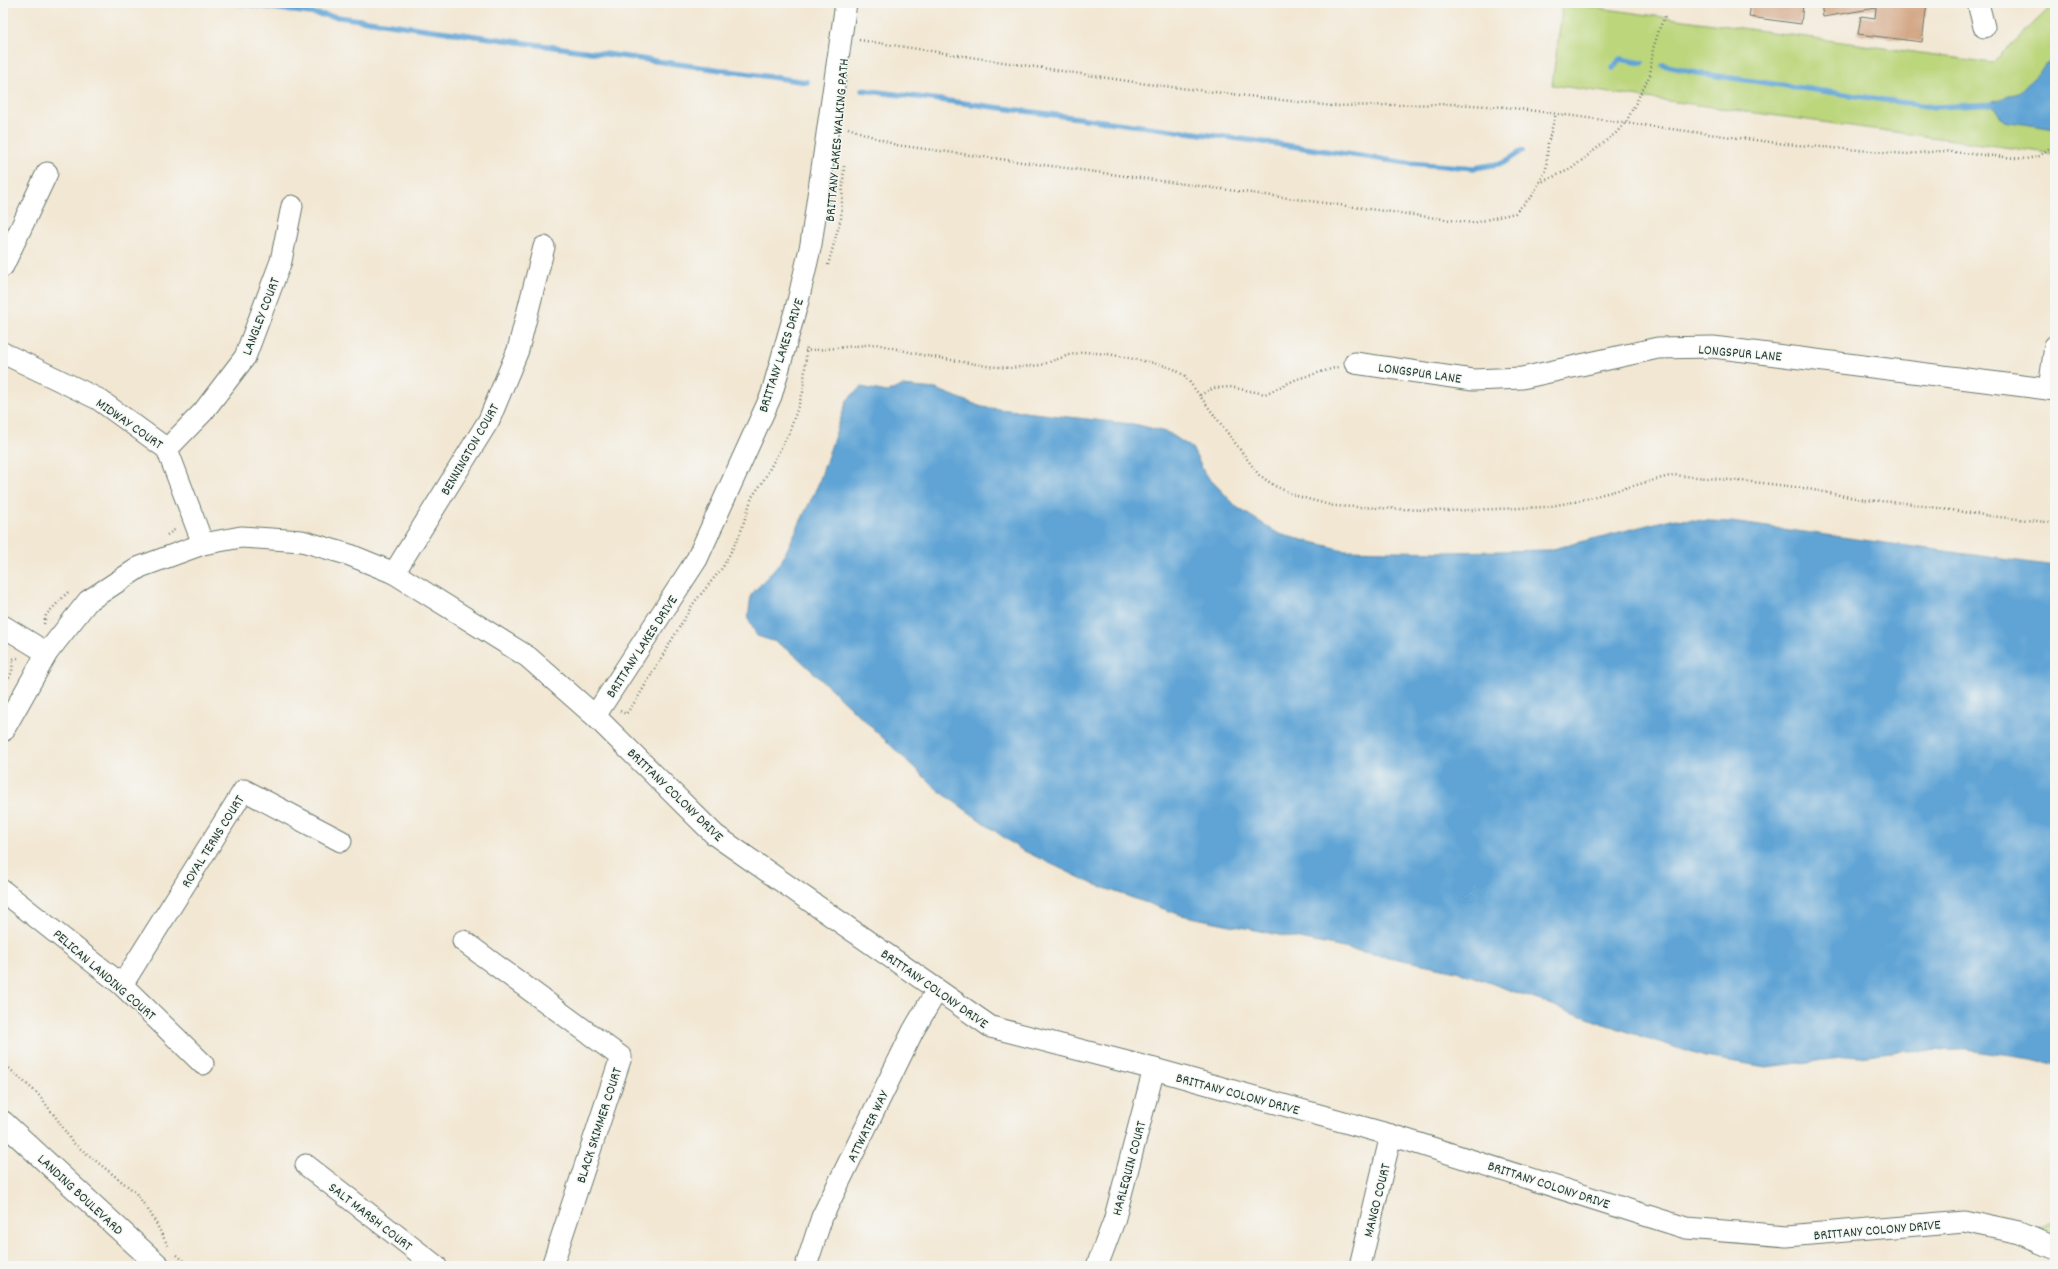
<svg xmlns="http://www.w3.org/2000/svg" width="2058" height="1269" font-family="Dekko,sans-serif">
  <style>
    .green { fill: #bcd67c; stroke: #6e8a58 }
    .water { fill: #60a4d5; stroke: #407084 }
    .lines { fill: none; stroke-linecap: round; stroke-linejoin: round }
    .stream { stroke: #60a4d5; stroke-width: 5.5 }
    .building { fill: #d2a583 }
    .minor-casing { stroke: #69786c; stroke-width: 23 }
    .tertiary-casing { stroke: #69786c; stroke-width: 24 }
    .path { stroke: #69786c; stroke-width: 2.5; stroke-dasharray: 1 3; stroke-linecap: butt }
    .minor { stroke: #fff; stroke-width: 21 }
    .tertiary { stroke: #fff; stroke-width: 22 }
    .labels { text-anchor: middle; stroke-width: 3; stroke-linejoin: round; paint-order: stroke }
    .street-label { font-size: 14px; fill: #1f3d34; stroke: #f6f6f2 }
  </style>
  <rect width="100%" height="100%" fill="#f6f6f2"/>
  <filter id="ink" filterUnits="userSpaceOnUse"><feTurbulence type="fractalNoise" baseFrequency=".025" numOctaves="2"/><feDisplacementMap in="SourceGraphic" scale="8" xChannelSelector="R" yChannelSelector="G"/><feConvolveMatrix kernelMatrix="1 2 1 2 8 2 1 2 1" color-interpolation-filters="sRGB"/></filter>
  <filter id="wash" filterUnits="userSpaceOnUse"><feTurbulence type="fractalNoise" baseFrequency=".012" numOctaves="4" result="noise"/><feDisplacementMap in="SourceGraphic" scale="16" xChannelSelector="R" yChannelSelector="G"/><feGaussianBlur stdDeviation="0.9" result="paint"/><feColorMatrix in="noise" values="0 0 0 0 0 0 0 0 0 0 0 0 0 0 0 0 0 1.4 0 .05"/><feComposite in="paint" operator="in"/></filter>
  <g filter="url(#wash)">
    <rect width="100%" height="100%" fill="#f2e7d3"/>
    <g class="green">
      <polygon points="1563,3 1992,63 2055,3 2055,154 1552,85"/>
      <polygon points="2055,1220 2055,1248 2020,1233 2047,1225"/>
    </g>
    <g class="water">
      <polygon points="2055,56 2055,129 2004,121 1990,102 2019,93"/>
      <polygon points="902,386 936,389 982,407 1139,425 1169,433 1192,448 1205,474 1238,508 1279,534 1344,550 1448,552 1549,550 1671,519 1731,522 2055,566 2055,1065 2032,1059 1966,1050 1900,1051 1766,1067 1705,1057 1604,1024 1457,971 1181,915 1093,884 1020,849 938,790 795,655 776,642 757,636 748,619 751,595 782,560 818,485 847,400 861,387 887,392"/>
    </g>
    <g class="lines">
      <g class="stream">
        <polyline points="238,3 807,82"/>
        <polyline points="1663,65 1697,73 1934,107 1998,104"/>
        <polyline points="1613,68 1620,59 1642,63"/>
        <polyline points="862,90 1264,142 1407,163 1475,168 1503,163 1522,151"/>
      </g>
    </g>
    <g id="blocks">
      <g class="building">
        <polygon points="1751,3 1786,3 1803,5 1801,24 1749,17"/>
        <polygon points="1821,3 1927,3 1922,42 1858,34 1861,16 1875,18 1876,8 1823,17"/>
      </g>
    </g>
  </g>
  <g filter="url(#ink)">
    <use href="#blocks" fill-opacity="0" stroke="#69786c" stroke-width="1"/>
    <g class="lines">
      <defs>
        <g id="minor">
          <polyline points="1978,3 1984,27"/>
          <polyline points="3,266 47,173"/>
          <polyline points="3,353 98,399 167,449 203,544"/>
          <polyline points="1355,363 1473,380 1522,378 1658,348 1713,347 2055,390"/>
          <polyline points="2049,389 2055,346"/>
          <polyline points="167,449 203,412 245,357 281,261 292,206"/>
          <polyline points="394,573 489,420 518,350 544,247"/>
          <polyline points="3,626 47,653"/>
          <polyline points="595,716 697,559 771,396 798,301 811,244 846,3"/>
          <polyline points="3,731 47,653 88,601 140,567 203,544 241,537 302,541 350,555 394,573 528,657 595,716 715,835 991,1027 1154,1069 1391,1135 1686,1228 1787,1236 1964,1221 2020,1233 2055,1248"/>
          <polyline points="3,891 122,985 203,1064"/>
          <polyline points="463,941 621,1057 552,1266"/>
          <polyline points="122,985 244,790 341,841"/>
          <polyline points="306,1165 436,1266"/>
          <polyline points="806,1266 822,1217 913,1031 937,990"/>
          <polyline points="1097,1266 1114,1221 1154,1069"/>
          <polyline points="1360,1266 1391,1135"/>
        </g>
        <polyline id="tertiary" points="3,1122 159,1266"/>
      </defs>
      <use href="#minor" class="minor-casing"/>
      <use href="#tertiary" class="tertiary-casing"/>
      <g class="path">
        <polyline points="859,40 1147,84 1332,106 1454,104 1505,107 1785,144 1907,154 1942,151 2026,159 2040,156 2055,143"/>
        <polyline points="848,128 896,145 1473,223 1515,213 1532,196 1546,170 1548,143 1556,113"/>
        <polyline points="1539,183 1571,169 1616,133 1626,122 1650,75 1653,49 1660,27 1666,14"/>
        <polyline points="828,265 841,218 844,166"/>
        <polyline points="805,351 876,344 922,355 987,366 1010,368 1041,365 1069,355 1085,352 1108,354 1159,364 1174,369 1185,376 1259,475 1275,486 1297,496 1334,506 1447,511 1545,507 1574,502 1673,475 1763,483 1803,488 1865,500 1905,503 1990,516 2055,523"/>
        <polyline points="1200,395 1214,388 1230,387 1265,394 1297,379 1338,367"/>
        <polyline points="167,535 176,529"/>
        <polyline points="44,624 46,615 69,591"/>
        <polyline points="9,678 12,672 13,659 18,658"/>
        <polyline points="620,711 626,714 637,699 693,604 723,567 740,534 752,497 762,483 789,433 803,392 807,345"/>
        <polyline points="3,1063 38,1094 60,1123 72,1142 135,1192 151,1214 168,1246"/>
        <polyline points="177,1255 190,1266"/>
      </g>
      <use href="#minor" class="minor"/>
      <use href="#tertiary" class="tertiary"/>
    </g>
  </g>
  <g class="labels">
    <g class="street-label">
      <text transform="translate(836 140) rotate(-85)" y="5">BRITTANY LAKES WALKING PATH</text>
      <text transform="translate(260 316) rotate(-69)" y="5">LANGLEY COURT</text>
      <text transform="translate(1740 352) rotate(5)" y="5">LONGSPUR LANE</text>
      <text transform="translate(780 355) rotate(-72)" y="5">BRITTANY LAKES DRIVE</text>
      <text transform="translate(1420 372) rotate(8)" y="5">LONGSPUR LANE</text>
      <text transform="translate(130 423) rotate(35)" y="5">MIDWAY COURT</text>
      <text transform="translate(469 449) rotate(-60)" y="5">BENNINGTON COURT</text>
      <text transform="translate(641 646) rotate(-57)" y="5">BRITTANY LAKES DRIVE</text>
      <text transform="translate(676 794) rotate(44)" y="5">BRITTANY COLONY DRIVE</text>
      <text transform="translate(212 841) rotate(-58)" y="5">ROYAL TERNS COURT</text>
      <text transform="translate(105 974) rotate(41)" y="5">PELICAN LANDING COURT</text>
      <text transform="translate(935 988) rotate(35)" y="5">BRITTANY COLONY DRIVE</text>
      <text transform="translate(1238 1093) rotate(15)" y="5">BRITTANY COLONY DRIVE</text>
      <text transform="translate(598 1125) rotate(-72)" y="5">BLACK SKIMMER COURT</text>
      <text transform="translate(867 1126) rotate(-64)" y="5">ATTWATER WAY</text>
      <text transform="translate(1128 1168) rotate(-75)" y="5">HARLEQUIN COURT</text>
      <text transform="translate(1549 1184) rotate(18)" y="5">BRITTANY COLONY DRIVE</text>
      <text transform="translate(81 1194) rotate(43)" y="5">LANDING BOULEVARD</text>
      <text transform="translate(1376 1200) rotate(-76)" y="5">MANGO COURT</text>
      <text transform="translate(371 1216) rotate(38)" y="5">SALT MARSH COURT</text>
      <text transform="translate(1877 1229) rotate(-5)" y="5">BRITTANY COLONY DRIVE</text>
    </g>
  </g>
  <rect width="2058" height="1269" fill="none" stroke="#f6f6f2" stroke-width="16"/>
</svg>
